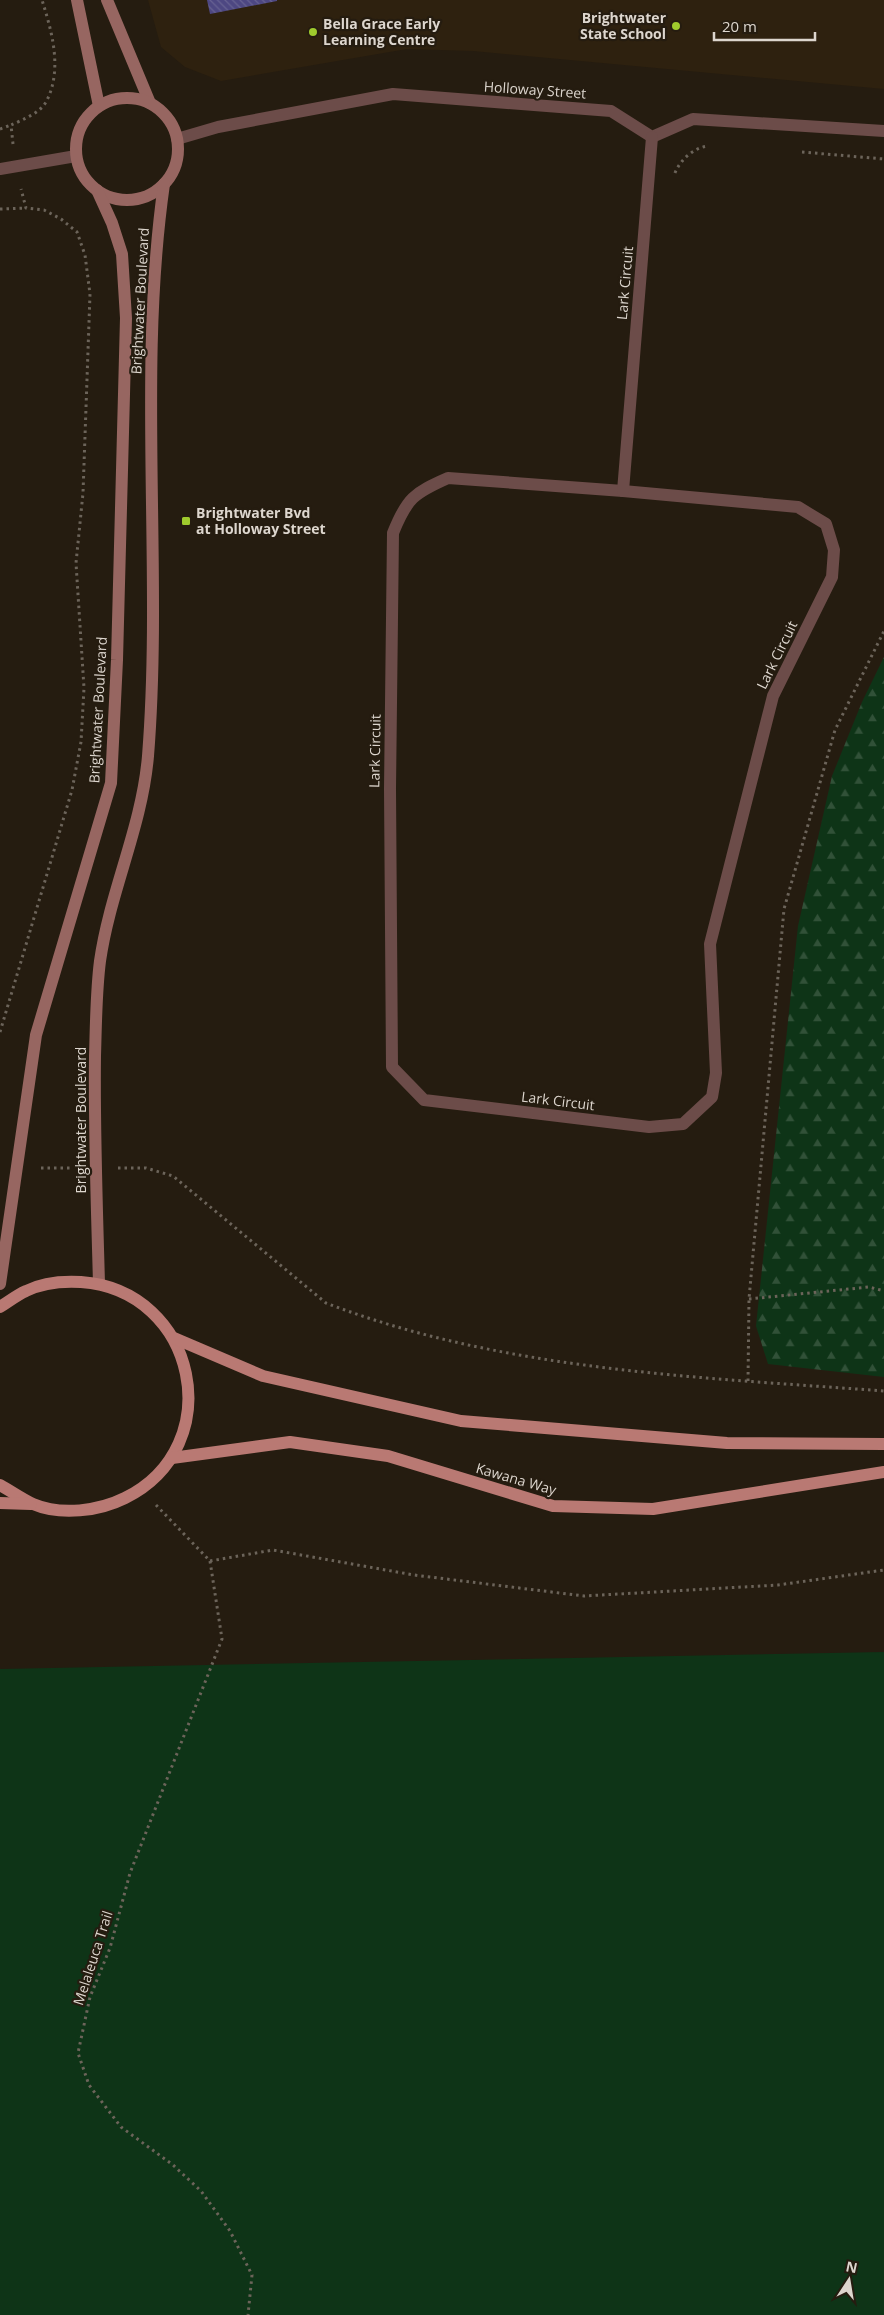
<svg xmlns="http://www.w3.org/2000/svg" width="884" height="2315" font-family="'Open Sans',sans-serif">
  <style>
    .built { fill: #2e210f }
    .green { fill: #0e3417 }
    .forest { fill: url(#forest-firs) }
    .building { fill: url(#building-back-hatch) }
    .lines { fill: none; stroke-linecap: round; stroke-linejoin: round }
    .path { stroke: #6c645a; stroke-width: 3; stroke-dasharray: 2.5 4; stroke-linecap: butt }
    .street { stroke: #6c4c49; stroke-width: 12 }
    .secondary { stroke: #976661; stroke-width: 12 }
    .primary { stroke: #b97973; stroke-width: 12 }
    .poi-dot { fill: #9fca2d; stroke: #251c10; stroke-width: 2 }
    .labels { text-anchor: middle; stroke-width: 4.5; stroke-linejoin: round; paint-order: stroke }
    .poi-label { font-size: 14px; font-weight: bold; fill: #ddd6ce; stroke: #251c10; text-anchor: start }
    .street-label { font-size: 14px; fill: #ddd6ce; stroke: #251c10 }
  </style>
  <defs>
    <pattern id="forest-firs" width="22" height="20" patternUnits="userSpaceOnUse" patternTransform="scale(1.25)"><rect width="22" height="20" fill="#0e3417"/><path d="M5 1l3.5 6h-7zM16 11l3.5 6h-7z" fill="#315138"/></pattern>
    <pattern id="building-back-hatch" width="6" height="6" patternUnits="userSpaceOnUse" patternTransform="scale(1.25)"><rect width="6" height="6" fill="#4d4782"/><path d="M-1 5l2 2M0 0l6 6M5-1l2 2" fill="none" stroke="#666192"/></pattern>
  </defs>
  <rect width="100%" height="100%" fill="#251c10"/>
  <polygon class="built" points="148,0 884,0 884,89 473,51 407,49 221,81 185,67 161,47"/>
  <polygon class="green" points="884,1652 884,2315 0,2315 0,1669"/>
  <polygon class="forest" points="884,657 884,1377 768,1364 756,1326 798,926 832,776 862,702"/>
  <polygon class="building" points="207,0 277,0 277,1 210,14"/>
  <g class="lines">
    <g class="path">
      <polyline points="0,129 11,125"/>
      <path d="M13,144l-2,-19c11,-5 29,-12 35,-23 17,-32 6,-70 -4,-102"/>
      <polyline points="802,152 884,159"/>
      <path d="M675,173c5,-13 19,-26 34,-27"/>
      <polyline points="0,209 26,208"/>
      <polyline points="0,1032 72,790 81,742 84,688 76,563 83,493 90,294 85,255 77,232 61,219 44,210 26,208 21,189"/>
      <polyline points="41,1168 72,1168"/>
      <path d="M118,1168h28l27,8 153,127c177,68 371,74 558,88"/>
      <polyline points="749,1299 869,1287 884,1291"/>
      <polyline points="748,1381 749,1299 784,909 835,730 884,631"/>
      <polyline points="156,1505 210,1561"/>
      <polyline points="210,1561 222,1639 130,1873 110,1948 90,1997 78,2053 89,2085 121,2127 173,2165 201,2191 230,2231 252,2275 248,2315"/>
      <polyline points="210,1561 273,1550 414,1575 584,1596 778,1585 884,1570"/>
    </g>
    <g class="street">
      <polyline points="177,139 218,127 393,94 611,111 652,137 693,119 884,131"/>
      <polyline points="0,169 76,156"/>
      <path d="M448,478l175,13 175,16 28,17 8,26 -2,27 -59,119 -63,248 6,129 -4,24 -29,27 -34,3 -225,-27 -32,-33 -2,-278 3,-256c14,-35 21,-40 55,-55z"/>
      <polyline points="623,491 652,137"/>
    </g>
    <g class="secondary">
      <polyline points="77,0 99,106"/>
      <polyline points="107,0 150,103"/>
      <circle cx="127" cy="149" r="51"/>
      <polyline points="0,1284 36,1035 111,783 117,660 126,318 122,254 112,223 97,190"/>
      <path d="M99,1284c-2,-76 -5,-152 -4,-228 1,-32 1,-63 5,-95 10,-70 42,-134 48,-205 15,-190 -11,-383 16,-572"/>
    </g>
    <g class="primary">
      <path d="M0,1307c8,-5 17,-12 26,-16 16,-8 38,-10 55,-9 116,8 149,164 44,216 -26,13 -64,18 -92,6 -11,-5 -22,-13 -33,-19"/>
      <polyline points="174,1338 263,1376 461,1421 727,1443 884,1444"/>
      <polyline points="172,1458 290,1442 388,1456 553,1506 653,1509 884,1472"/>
      <polyline points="0,1503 31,1504"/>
    </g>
  </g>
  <g class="poi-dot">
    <circle cx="676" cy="26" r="5"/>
    <circle cx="313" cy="32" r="5"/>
    <rect x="181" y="516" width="10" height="10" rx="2.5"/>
  </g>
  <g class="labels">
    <g class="poi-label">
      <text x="666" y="23" text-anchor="end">Brightwater<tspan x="666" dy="16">State School</tspan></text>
      <text x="323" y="29">Bella Grace Early<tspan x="323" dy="16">Learning Centre</tspan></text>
      <text x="196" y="518">Brightwater Bvd<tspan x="196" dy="16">at Holloway Street</tspan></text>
    </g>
    <g class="street-label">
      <text transform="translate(535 90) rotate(4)" y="5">Holloway Street</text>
      <text transform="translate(625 283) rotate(-85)" y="5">Lark Circuit</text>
      <text transform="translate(140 301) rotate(-87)" y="5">Brightwater Boulevard</text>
      <text transform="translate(777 655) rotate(-64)" y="5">Lark Circuit</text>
      <text transform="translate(98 710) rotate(-87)" y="5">Brightwater Boulevard</text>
      <text transform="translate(375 751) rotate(-89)" y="5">Lark Circuit</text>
      <text transform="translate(558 1101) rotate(7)" y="5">Lark Circuit</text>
      <text transform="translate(81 1120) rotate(-90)" y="5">Brightwater Boulevard</text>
      <text transform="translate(516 1479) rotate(16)" y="5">Kawana Way</text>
      <text transform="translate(93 1958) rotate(-72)" y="5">Melaleuca Trail</text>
    </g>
  </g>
  <g transform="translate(849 2280) rotate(12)" stroke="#251c10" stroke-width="4" paint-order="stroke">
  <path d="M0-4L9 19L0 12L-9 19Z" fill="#ddd6ce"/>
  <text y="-8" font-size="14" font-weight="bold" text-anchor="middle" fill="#ddd6ce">N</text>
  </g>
  <path d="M714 32v8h101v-8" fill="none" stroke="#ddd6ce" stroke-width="2.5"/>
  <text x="722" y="32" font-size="15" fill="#ddd6ce" stroke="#251c10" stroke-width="4" paint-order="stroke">20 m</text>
</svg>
